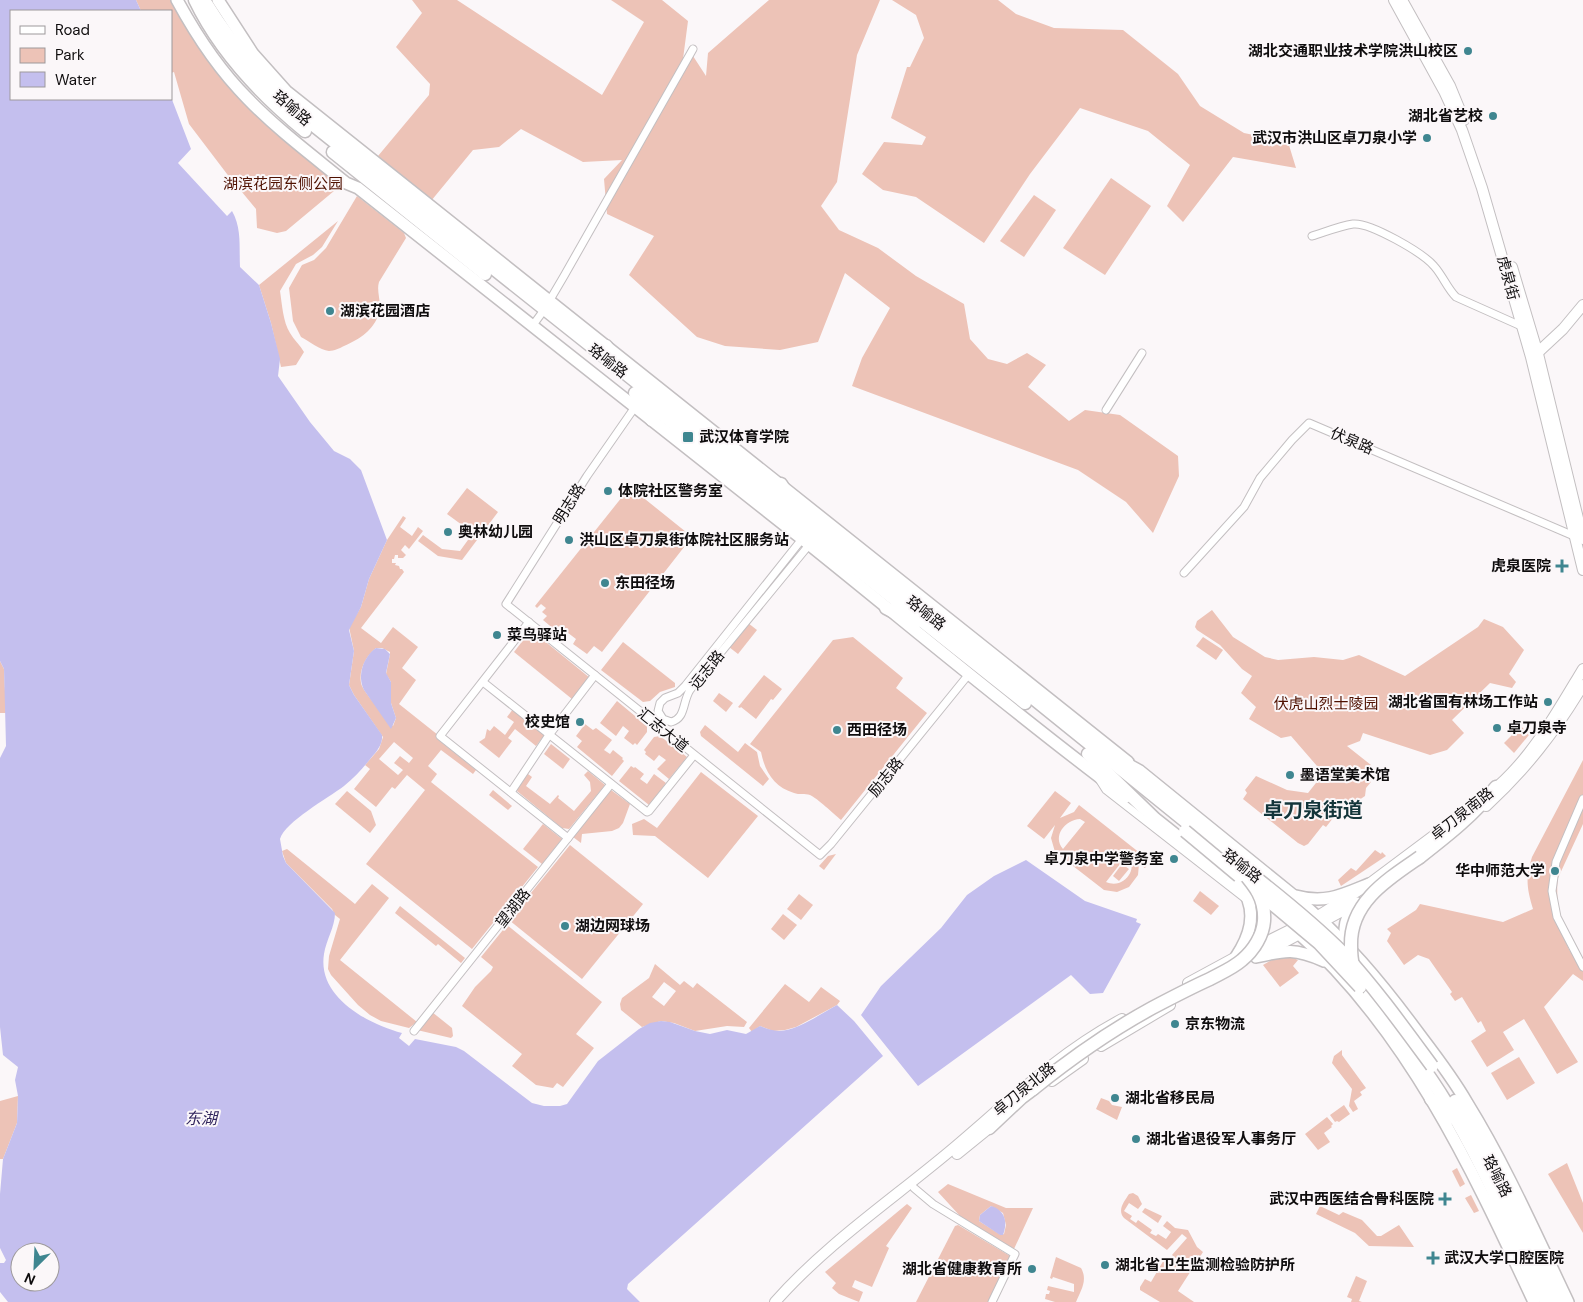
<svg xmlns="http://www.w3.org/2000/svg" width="1583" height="1302" font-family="'DM Sans','Noto Sans SC',sans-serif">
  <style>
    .green { fill: #edc3b7; fill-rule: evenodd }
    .water { fill: #c4bfee; fill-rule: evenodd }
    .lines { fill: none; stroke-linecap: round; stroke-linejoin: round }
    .street-casing { stroke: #c3bfc1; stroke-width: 9 }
    .secondary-casing { stroke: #c3bfc1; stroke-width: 12 }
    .primary-casing { stroke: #c3bfc1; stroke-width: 14 }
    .highway-casing { stroke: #c3bfc1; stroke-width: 15 }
    .street { stroke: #fff; stroke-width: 7 }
    .secondary { stroke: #fff; stroke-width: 10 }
    .primary { stroke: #fff; stroke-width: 11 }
    .highway { stroke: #fff; stroke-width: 12 }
    .highway-bridge-casing { stroke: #c3bfc1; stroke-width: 15; stroke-linecap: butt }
    .highway-bridge { stroke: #fff; stroke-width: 12 }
    .poi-dot { fill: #3f8690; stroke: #fbf7f9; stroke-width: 2 }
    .labels { text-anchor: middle; stroke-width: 4; stroke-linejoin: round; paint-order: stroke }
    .poi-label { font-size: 15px; font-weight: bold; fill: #0f0d0e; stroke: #fbf7f9; text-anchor: start }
    .street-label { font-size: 15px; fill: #0f0d0e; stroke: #fbf7f9 }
    .park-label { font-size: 15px; fill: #4f1100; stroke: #fbf7f9 }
    .water-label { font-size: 16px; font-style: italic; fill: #31255d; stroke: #fbf7f9 }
    .district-label { font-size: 20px; font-weight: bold; fill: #13353a; stroke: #fbf7f9 }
  </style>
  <rect width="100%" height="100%" fill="#fbf7f9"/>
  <g class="green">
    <polygon points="136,0 172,0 250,109 340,186 286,231 277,233 257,228 256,209 227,174 189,124 174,72 171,73 171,11 141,11"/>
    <polygon points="412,0 457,0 602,95 644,22 611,0 662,0 688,21 683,59 693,56 706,76 708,53 769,0 880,0 857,55 837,182 821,206 839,230 878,248 916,276 964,304 970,339 988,359 1007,364 1027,353 1046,365 1028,387 1069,421 1085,410 1120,415 1178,456 1179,476 1153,533 1126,502 1078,470 852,386 862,358 890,308 845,273 818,342 780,350 725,346 697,337 629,275 654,236 607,214 604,179 622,160 583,162 521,129 499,147 473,150 431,201 378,156 429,95 430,84 396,47 422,13"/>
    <polygon points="892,0 998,0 1016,14 1054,28 1123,30 1178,74 1200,106 1244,133 1288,142 1296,168 1233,157 1183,222 1167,206 1190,165 1148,131 1080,108 1030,174 984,243 916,197 883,190 862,174 884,142 922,145 926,137 891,118 907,67 910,67 924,38 916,15"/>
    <polygon points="1111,178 1151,206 1105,275 1063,248"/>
    <polygon points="1034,195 1056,210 1024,257 1000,241"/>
    <path d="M357,196l47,37 2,5 -27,44c-3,10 3,20 0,31 -5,17 -19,26 -35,33 -4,2 -10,5 -15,5 -9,-1 -20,-10 -28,-14l-8,-16 -4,-33 13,-23 12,-5 12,-12z"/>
    <path d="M338,221l-16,26 -9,8 -17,9 -16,27c2,13 3,31 10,42 4,7 10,12 14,19l-8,13 -15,2 -10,-44 -12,-38z"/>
    <polygon points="630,487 686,532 682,537 688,542 602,652 594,646 587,654 573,644 576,639 559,626 555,630 543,620 547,616 542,612 546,608 541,604 537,608 535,606"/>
    <polygon points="467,488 498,512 462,560 438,556 418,541 423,535 442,549 460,551 473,533 447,514"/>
    <path d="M403,516l3,2 -6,9 12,9 6,-9 5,4 -14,18 -4,-4 -4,5 5,5 -3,3h-5v-3h-3l-1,4h-2v4h4l-1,2 4,1 1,3h2l2,3 -43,56 20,15 12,-16 25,20 -16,21 14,12 -17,24 39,31 -2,3 40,32 -3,4 -32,-24 -13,16 9,8 -6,8 107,85 -66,82 -106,-85 59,-74 -18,-15 -12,14 -3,-2 -16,20 -22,-18 16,-20 -5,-4 14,-16 4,-12 -29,-42 -5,-10 5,-34 -5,-24 12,-20 8,-28 18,-39zM376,648h6l8,4v2l-4,20 5,8v21l5,15 -3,8c-7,-9 -27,-31 -31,-40 -5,-13 4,-31 14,-38zM394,742l19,16 -4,5 -9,-7 -6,7 9,7 -5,5 -19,-16z"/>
    <polygon points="1212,610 1233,637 1265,657 1278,660 1314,657 1343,660 1359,655 1405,676 1478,627 1484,619 1503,627 1524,650 1509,674 1516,682 1512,688 1490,683 1452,720 1464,733 1447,750 1430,755 1363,733 1360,741 1347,746 1371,765 1368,779 1371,782 1366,788 1365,796 1350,806 1337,813 1326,827 1323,825 1308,844 1304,846 1298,843 1243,799 1247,793 1245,790 1256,776 1287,790 1308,793 1327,769 1317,766 1291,736 1281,738 1249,719 1256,707 1241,693 1252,676 1242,669 1220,645 1197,630 1195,627 1197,621"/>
    <polygon points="748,623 757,630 738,654 729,647"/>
    <polygon points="531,630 590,678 572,699 514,652"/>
    <path d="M853,637l50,41 -7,10 31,25 -86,107c-7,-6 -24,-22 -31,-25 -5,-2 -11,0 -16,-2 -20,-6 -29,-21 -33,-41l-11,-8 83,-104z"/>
    <polygon points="1203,637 1223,650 1216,660 1196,646"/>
    <polygon points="623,642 675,683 675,687 660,692 650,701 643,702 601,670"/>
    <polygon points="0,661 4,669 6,713 0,713"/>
    <polygon points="764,675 782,689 773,700 771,699 756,719 741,707 740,708 738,707"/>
    <polygon points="719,693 733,703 726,712 713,701"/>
    <polygon points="617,701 647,726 647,732 637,745 635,743 633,745 624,738 629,731 623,726 616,736 600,723"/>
    <polygon points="513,709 545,734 536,746 515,729 508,738 512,741 499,758 479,742 485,738 487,729 490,731 494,726 505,735 514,722 507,717"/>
    <polygon points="585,724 593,730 596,728 612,740 604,750 610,754 613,750 623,758 622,759 624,761 612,776 577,747 582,741 576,736"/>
    <polygon points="705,725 738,752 745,743 757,752 760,766 769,779 763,786 701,736 700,732"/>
    <polygon points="1521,726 1529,735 1514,753 1504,743"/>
    <polygon points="660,736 687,757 669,779 657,769 666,760 659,755 654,761 645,754 646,752 644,750 654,737"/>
    <polygon points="551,744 570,759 563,769 544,754"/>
    <path d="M1583,760v64l-25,54c-3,19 3,56 12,73 4,6 8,10 13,15v15l-10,-7 -29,33 34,55 -21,12 -33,-55 -21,13 11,18 -27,17 -16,-26 15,-10 -5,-10 -3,2 -16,-26 -7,4 -5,-7 2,-2 -23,-33 -11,-4 -14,10 -17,-24 4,-8 -4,-4 29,-19 4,-6 83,18 30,-13c-6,-20 -8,-31 -1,-52z"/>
    <polygon points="631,766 634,768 635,767 644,774 640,779 647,784 654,774 666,783 649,805 619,781"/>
    <polygon points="588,771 605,785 569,829 562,828 517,791 518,787 528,774 532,777 526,786 550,804 558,795 559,796 558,798 574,811 591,791 590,782 584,775"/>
    <polygon points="701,772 758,816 708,878 655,836 633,835 632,824 644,819 657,828"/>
    <polygon points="493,790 512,806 508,810 489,795"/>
    <polygon points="611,790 630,804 623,823 619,828 612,831 582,834 581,843 573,837"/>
    <polygon points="347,791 371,811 376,825 370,833 335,804"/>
    <path d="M1055,791l16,12 -11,15 14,-6 5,-7 71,56 -5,7 -6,-4 -1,11 -9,12 -12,5 -13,-2 -49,-38 -4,-14 4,-13 -11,14 -17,-13zM1080,819l5,3 -22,27c-11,-13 2,-29 17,-30zM1127,855c13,13 -3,35 -21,27z"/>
    <polygon points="543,824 562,839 542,864 523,849"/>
    <polygon points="570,845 643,904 582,979 509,920"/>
    <polygon points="287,849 355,904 372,884 389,898 340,960 417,1022 409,1028 381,1021 370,1015 358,1005 331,975 328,969 329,956 340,919 335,915 332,909 286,863 282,851"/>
    <polygon points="1375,850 1381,854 1382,852 1386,856 1341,886 1338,880 1351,868 1356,871"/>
    <polygon points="836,854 824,870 819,866 828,856"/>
    <polygon points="1122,864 1129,869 1119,881 1113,876"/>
    <polygon points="1200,891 1219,906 1211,915 1193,901"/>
    <polygon points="799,894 813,905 801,920 787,909"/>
    <polygon points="400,906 465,958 461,963 438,944 436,946 395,913"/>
    <polygon points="783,914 797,925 784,940 771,929"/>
    <polygon points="507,925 602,1002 576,1034 594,1048 563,1087 557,1083 553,1088 536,1085 512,1066 522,1054 462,1006 475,987 491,971 493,967 481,957"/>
    <polygon points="1277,957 1291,957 1298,960 1293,966 1299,973 1280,987 1263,965"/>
    <path d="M655,964l25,21 4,-4 9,7 4,-5 50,39 -3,5 -17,-1 -32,5 -21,-8 -13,-2 -19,6 -21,-17 -1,-6 2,-6 27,-20zM664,982l12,9 -12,15 -12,-9z"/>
    <polygon points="785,984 809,1002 821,987 840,1001 837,1005 796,1027 785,1030 773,1031 760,1026 752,1032 749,1028"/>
    <polygon points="432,1012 452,1028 453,1036 451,1038 417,1030"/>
    <polygon points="1342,1050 1342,1055 1366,1088 1360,1092 1362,1095 1354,1101 1358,1109 1353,1112 1349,1106 1352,1089 1332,1063 1334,1056"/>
    <polygon points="1519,1057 1535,1083 1507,1100 1491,1073"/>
    <polygon points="18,1096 17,1123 3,1159 0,1159 0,1101"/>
    <polygon points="1101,1098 1109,1101 1112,1105 1122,1107 1117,1120 1096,1109"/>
    <polygon points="1344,1105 1350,1114 1339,1122 1337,1121 1335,1122 1330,1115"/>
    <polygon points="1327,1117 1333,1124 1331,1126 1332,1127 1324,1133 1330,1142 1318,1150 1305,1134"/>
    <polygon points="1567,1163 1583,1203 1583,1233 1548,1174"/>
    <polygon points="1457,1168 1465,1184 1460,1187 1452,1171"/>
    <path d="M948,1184l58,24h27l-19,41 -54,-33 -22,-24zM991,1206l12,7 3,12 -2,9 -3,1 -22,-14 1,-6z"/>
    <path d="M1133,1193l5,3 4,8 -4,5 -9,-6 -5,8 8,5 -2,3 6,4 2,-3 14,10 -2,3 6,3 2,-2 8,5 5,-7 -8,-6 4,-5 8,7 13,2 9,17 6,5 -25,39 16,11h-34l-20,-12v-3l5,-8 6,3 14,-24 8,6 4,-5 -5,-4 15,-17 -5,-4 -15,16 -43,-32c-7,-8 0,-16 5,-24z"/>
    <polygon points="1471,1195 1479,1211 1474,1213 1465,1198"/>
    <polygon points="907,1204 912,1208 886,1246 889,1248 872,1287 855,1280 852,1287 863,1292 859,1302 839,1294 832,1288 836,1283 825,1272"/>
    <polygon points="1320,1206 1339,1215 1343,1212 1362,1220 1377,1236 1381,1236 1399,1225 1414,1247 1369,1246 1355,1233 1316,1214"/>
    <polygon points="1145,1208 1162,1216 1158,1223 1142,1212"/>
    <polygon points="958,1225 1010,1256 988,1302 916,1302 955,1226"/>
    <path d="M1056,1257l25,11c7,12 0,22 -5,34h-21l-10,-3 1,-5h3l1,-3 -3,-1 1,-4 26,6v-8l-21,-7 -1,2 -2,-1z"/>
    <polygon points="1356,1276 1367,1281 1359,1301 1362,1302 1351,1302 1352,1299 1347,1297"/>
  </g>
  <g class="water">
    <path d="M0,0h136l5,11h-130v88h160v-2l20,52 -13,14 49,53 5,-5c10,17 7,37 8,56l19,18 12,38 9,36 -2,17 32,46 24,29 16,8 11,11 26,70 -18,39 -8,28 -12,23 5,21 -5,34 5,10 28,40c1,9 -5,16 -11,23 -8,10 -17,20 -27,28 -16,12 -59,36 -64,53l3,17 3,7 49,50c0,14 -9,27 -11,41 -7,43 44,70 78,79l-3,5 10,8 6,-7 41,8 8,4 68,52 12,3h16l7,-2 31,-43 41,-32 11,-6 11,-2 9,1 25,9 15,3 17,-4 19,4 14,-8c7,3 13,5 19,5 20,-1 41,-17 58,-26l17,16 29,35 -255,228 -1,5 13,13h-632l-8,-10v-29h4l2,-3 -6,-12v-54l3,-35 14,-36 1,-27 -3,-16 3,-13 -15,-12 -3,-28v-269l6,-12 -2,-77 -4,-8zM20,1252h30v30h-30z"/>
    <path d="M376,648l9,1 5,5 -4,19 5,9v21l5,15 -5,11 -27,-39c-7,-14 -1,-33 12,-42z"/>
    <polygon points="1026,860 1085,901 1137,919 1136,922 1141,924 1103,993 1090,994 1071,975 918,1086 861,1015 881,986 941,928 967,895 994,876"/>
    <path d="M991,1206c14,4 17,16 12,29h-3l-21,-14 1,-6z"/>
  </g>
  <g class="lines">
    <defs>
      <g id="street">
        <path d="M1312,236c13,-4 28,-10 41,-12 17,-2 70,29 81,42 9,10 13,22 22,31l65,29"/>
        <polyline points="533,325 544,310 564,276 693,49"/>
        <polyline points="635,407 587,476 506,604 820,855 831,844 969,674"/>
        <polyline points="1106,410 1142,353"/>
        <path d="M802,539l-117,147 -7,7 -13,5 -5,5 -2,8 5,8 8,3c15,-4 11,-19 19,-32l119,-145"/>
        <polyline points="1184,573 1244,507 1260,478 1292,440 1309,423 1574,536"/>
        <polyline points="529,622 440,736 568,838"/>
        <polyline points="483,682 647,812 649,811 694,755"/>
        <polyline points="1099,779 1106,790 1247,900"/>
        <polyline points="511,792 549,735 595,675"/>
        <polyline points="1583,799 1556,862 1552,891 1557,917 1583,967"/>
        <polyline points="414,1031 611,784"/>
        <polyline points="914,1188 933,1204 1015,1254 992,1302"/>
      </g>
      <g id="secondary">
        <polyline points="1394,0 1444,91 1462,130 1482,188 1531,357 1583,570"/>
        <polyline points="1402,0 1450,86 1464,120"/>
        <polyline points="1512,267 1538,354 1583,539"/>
        <polyline points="1534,356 1563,329 1583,305"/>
        <path d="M1491,792c40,-32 66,-80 92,-123"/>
        <path d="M1486,806c40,-37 69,-74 97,-121"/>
        <polyline points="1266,952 1357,903"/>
        <polyline points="1188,983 1236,957 1318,916 1369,884 1468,810"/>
        <polyline points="1101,1046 1170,1005"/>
        <polyline points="1052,1081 1083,1059"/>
        <polyline points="957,1154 994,1124"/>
        <path d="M775,1302c53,-60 121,-105 181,-156 54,-46 104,-94 166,-127"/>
      </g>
      <g id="primary">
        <path d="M177,0c19,35 42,70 71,99 30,31 65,57 98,84l12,5c149,118 299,235 448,354 106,85 210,173 320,255"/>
        <polyline points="218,0 253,54 286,91 1128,762"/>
        <polyline points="1242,888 1264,906"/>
        <path d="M1292,895c51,41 91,90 130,143 16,21 32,42 45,65 39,63 69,132 101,199"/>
        <path d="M1296,896c29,8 46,-1 73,-12"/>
        <path d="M1296,931c112,99 176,238 238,371"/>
        <path d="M1348,945c-6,-17 -3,-28 9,-42"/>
        <path d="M1236,957c14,-21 21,-43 8,-66"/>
        <path d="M1256,957c30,-7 39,-9 68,4"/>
      </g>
      <g id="highway">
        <path d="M195,0c25,52 66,95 110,131"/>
        <path d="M204,0c28,45 58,83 99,117l688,547 241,195"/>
        <polyline points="333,152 485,274"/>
        <polyline points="606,346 619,365"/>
        <polyline points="635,393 652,420"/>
        <polyline points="644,400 1025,703"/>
        <polyline points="781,484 793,504"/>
        <polyline points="886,608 915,623"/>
        <polyline points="1088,754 1155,819 1242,888"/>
        <polyline points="1117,759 1139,771 1292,895"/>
        <path d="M1420,857c27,-21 55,-43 76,-70"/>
        <path d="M1369,996c27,35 55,70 78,108 38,63 66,132 99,198"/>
        <polyline points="1431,1099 1450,1118"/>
        <path d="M1455,1101c40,64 68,134 102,201"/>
        <polyline points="989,1128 1021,1098 1033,1089"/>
      </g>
    </defs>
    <use href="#street" class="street-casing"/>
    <use href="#secondary" class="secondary-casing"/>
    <use href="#primary" class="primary-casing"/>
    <use href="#highway" class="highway-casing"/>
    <use href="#street" class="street"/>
    <use href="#secondary" class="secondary"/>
    <use href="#primary" class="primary"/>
    <use href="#highway" class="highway"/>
    <defs>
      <g id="highway-bridge">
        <polyline points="1185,831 1239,876"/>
        <path d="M1251,874c32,25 64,51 93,80 32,35 60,74 88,112"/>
        <polyline points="1258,892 1319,943 1360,987"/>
        <path d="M1353,965c-2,-7 -2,-13 -2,-20 -1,-43 37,-66 69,-88"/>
        <path d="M1033,1089c37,-30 77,-58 119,-81 19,-10 38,-20 58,-29 11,-6 23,-11 32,-19 12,-10 21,-25 22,-39 2,-29 -17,-42 -32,-62"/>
      </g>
    </defs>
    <use href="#highway-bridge" class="highway-bridge-casing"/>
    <use href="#highway-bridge" class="highway-bridge"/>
  </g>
  <g class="poi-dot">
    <circle cx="1468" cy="51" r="5"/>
    <circle cx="1493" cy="116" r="5"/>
    <circle cx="1427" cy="138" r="5"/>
    <circle cx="330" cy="311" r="5"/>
    <rect x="682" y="431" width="12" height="12" rx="2.5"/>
    <circle cx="608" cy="491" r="5"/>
    <circle cx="448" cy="532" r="5"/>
    <circle cx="569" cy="540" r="5"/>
    <path d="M1559.5 558.5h5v5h5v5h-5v5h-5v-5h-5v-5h5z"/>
    <circle cx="605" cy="583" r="5"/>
    <circle cx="497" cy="635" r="5"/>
    <circle cx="1548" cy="702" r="5"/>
    <circle cx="580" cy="722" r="5"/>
    <circle cx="1497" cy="728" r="5"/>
    <circle cx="837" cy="730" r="5"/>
    <circle cx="1290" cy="775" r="5"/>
    <circle cx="1174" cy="859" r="5"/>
    <circle cx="1555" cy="871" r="5"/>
    <circle cx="565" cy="926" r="5"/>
    <circle cx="1175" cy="1024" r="5"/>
    <circle cx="1115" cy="1098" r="5"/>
    <circle cx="1136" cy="1139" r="5"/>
    <path d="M1442.5 1191.5h5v5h5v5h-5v5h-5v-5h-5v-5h5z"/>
    <path d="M1430.5 1250.5h5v5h5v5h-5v5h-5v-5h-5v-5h5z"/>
    <circle cx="1105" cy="1265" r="5"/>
    <circle cx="1032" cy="1269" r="5"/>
  </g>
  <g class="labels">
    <g class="poi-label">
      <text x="1458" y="56" text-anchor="end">湖北交通职业技术学院洪山校区</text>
      <text x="1483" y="121" text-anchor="end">湖北省艺校</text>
      <text x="1417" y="143" text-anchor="end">武汉市洪山区卓刀泉小学</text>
      <text x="340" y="316">湖滨花园酒店</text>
      <text x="699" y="442">武汉体育学院</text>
      <text x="618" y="496">体院社区警务室</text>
      <text x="458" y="537">奥林幼儿园</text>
      <text x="579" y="545">洪山区卓刀泉街体院社区服务站</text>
      <text x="1551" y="571" text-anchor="end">虎泉医院</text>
      <text x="615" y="588">东田径场</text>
      <text x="507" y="640">菜鸟驿站</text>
      <text x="1538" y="707" text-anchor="end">湖北省国有林场工作站</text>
      <text x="570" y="727" text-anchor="end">校史馆</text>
      <text x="1507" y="733">卓刀泉寺</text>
      <text x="847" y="735">西田径场</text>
      <text x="1300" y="780">墨语堂美术馆</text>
      <text x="1164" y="864" text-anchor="end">卓刀泉中学警务室</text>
      <text x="1545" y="876" text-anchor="end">华中师范大学</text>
      <text x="575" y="931">湖边网球场</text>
      <text x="1185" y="1029">京东物流</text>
      <text x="1125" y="1103">湖北省移民局</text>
      <text x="1146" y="1144">湖北省退役军人事务厅</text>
      <text x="1434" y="1204" text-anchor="end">武汉中西医结合骨科医院</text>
      <text x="1444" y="1263">武汉大学口腔医院</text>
      <text x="1115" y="1270">湖北省卫生监测检验防护所</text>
      <text x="1022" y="1274" text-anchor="end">湖北省健康教育所</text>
    </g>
    <g class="street-label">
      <text transform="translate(292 108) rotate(41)" y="5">珞喻路</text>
      <text transform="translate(1508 278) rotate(75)" y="5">虎泉街</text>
      <text transform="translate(608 361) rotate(38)" y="5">珞喻路</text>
      <text transform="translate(1352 441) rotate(23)" y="5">伏泉路</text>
      <text transform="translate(569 504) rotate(-58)" y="5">明志路</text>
      <text transform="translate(926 613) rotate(38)" y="5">珞喻路</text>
      <text transform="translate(707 670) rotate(-51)" y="5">远志路</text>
      <text transform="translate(663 730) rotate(39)" y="5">汇志大道</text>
      <text transform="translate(886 777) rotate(-51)" y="5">励志路</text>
      <text transform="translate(1462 814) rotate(-38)" y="5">卓刀泉南路</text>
      <text transform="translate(1242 866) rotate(38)" y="5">珞喻路</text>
      <text transform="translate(513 908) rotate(-52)" y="5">望湖路</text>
      <text transform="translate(1024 1089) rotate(-39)" y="5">卓刀泉北路</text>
      <text transform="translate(1497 1176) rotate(63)" y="5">珞喻路</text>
    </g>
    <g class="park-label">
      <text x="283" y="189">湖滨花园东侧公园</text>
      <text x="1326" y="709">伏虎山烈士陵园</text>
    </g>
    <g class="water-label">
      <text x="201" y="1124">东湖</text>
    </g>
    <g class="district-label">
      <text x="1313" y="817">卓刀泉街道</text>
    </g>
  </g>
  <rect x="10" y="10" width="162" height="90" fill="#fbf7f9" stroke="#9d999b"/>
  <rect x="20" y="26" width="25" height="8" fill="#ffffff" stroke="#9d999b"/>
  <text x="55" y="35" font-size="15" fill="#0f0d0e">Road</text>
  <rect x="20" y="48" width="25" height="15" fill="#edc3b7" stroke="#9d999b"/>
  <text x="55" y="60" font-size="15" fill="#0f0d0e">Park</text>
  <rect x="20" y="72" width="25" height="15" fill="#c4bfee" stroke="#9d999b"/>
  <text x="55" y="85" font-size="15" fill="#0f0d0e">Water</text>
  <g transform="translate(35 1267) rotate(204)"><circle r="24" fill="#fbf7f9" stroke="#9d999b"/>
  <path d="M0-4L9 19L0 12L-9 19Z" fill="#3f8690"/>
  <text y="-8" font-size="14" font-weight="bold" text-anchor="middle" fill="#0f0d0e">N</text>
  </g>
</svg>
